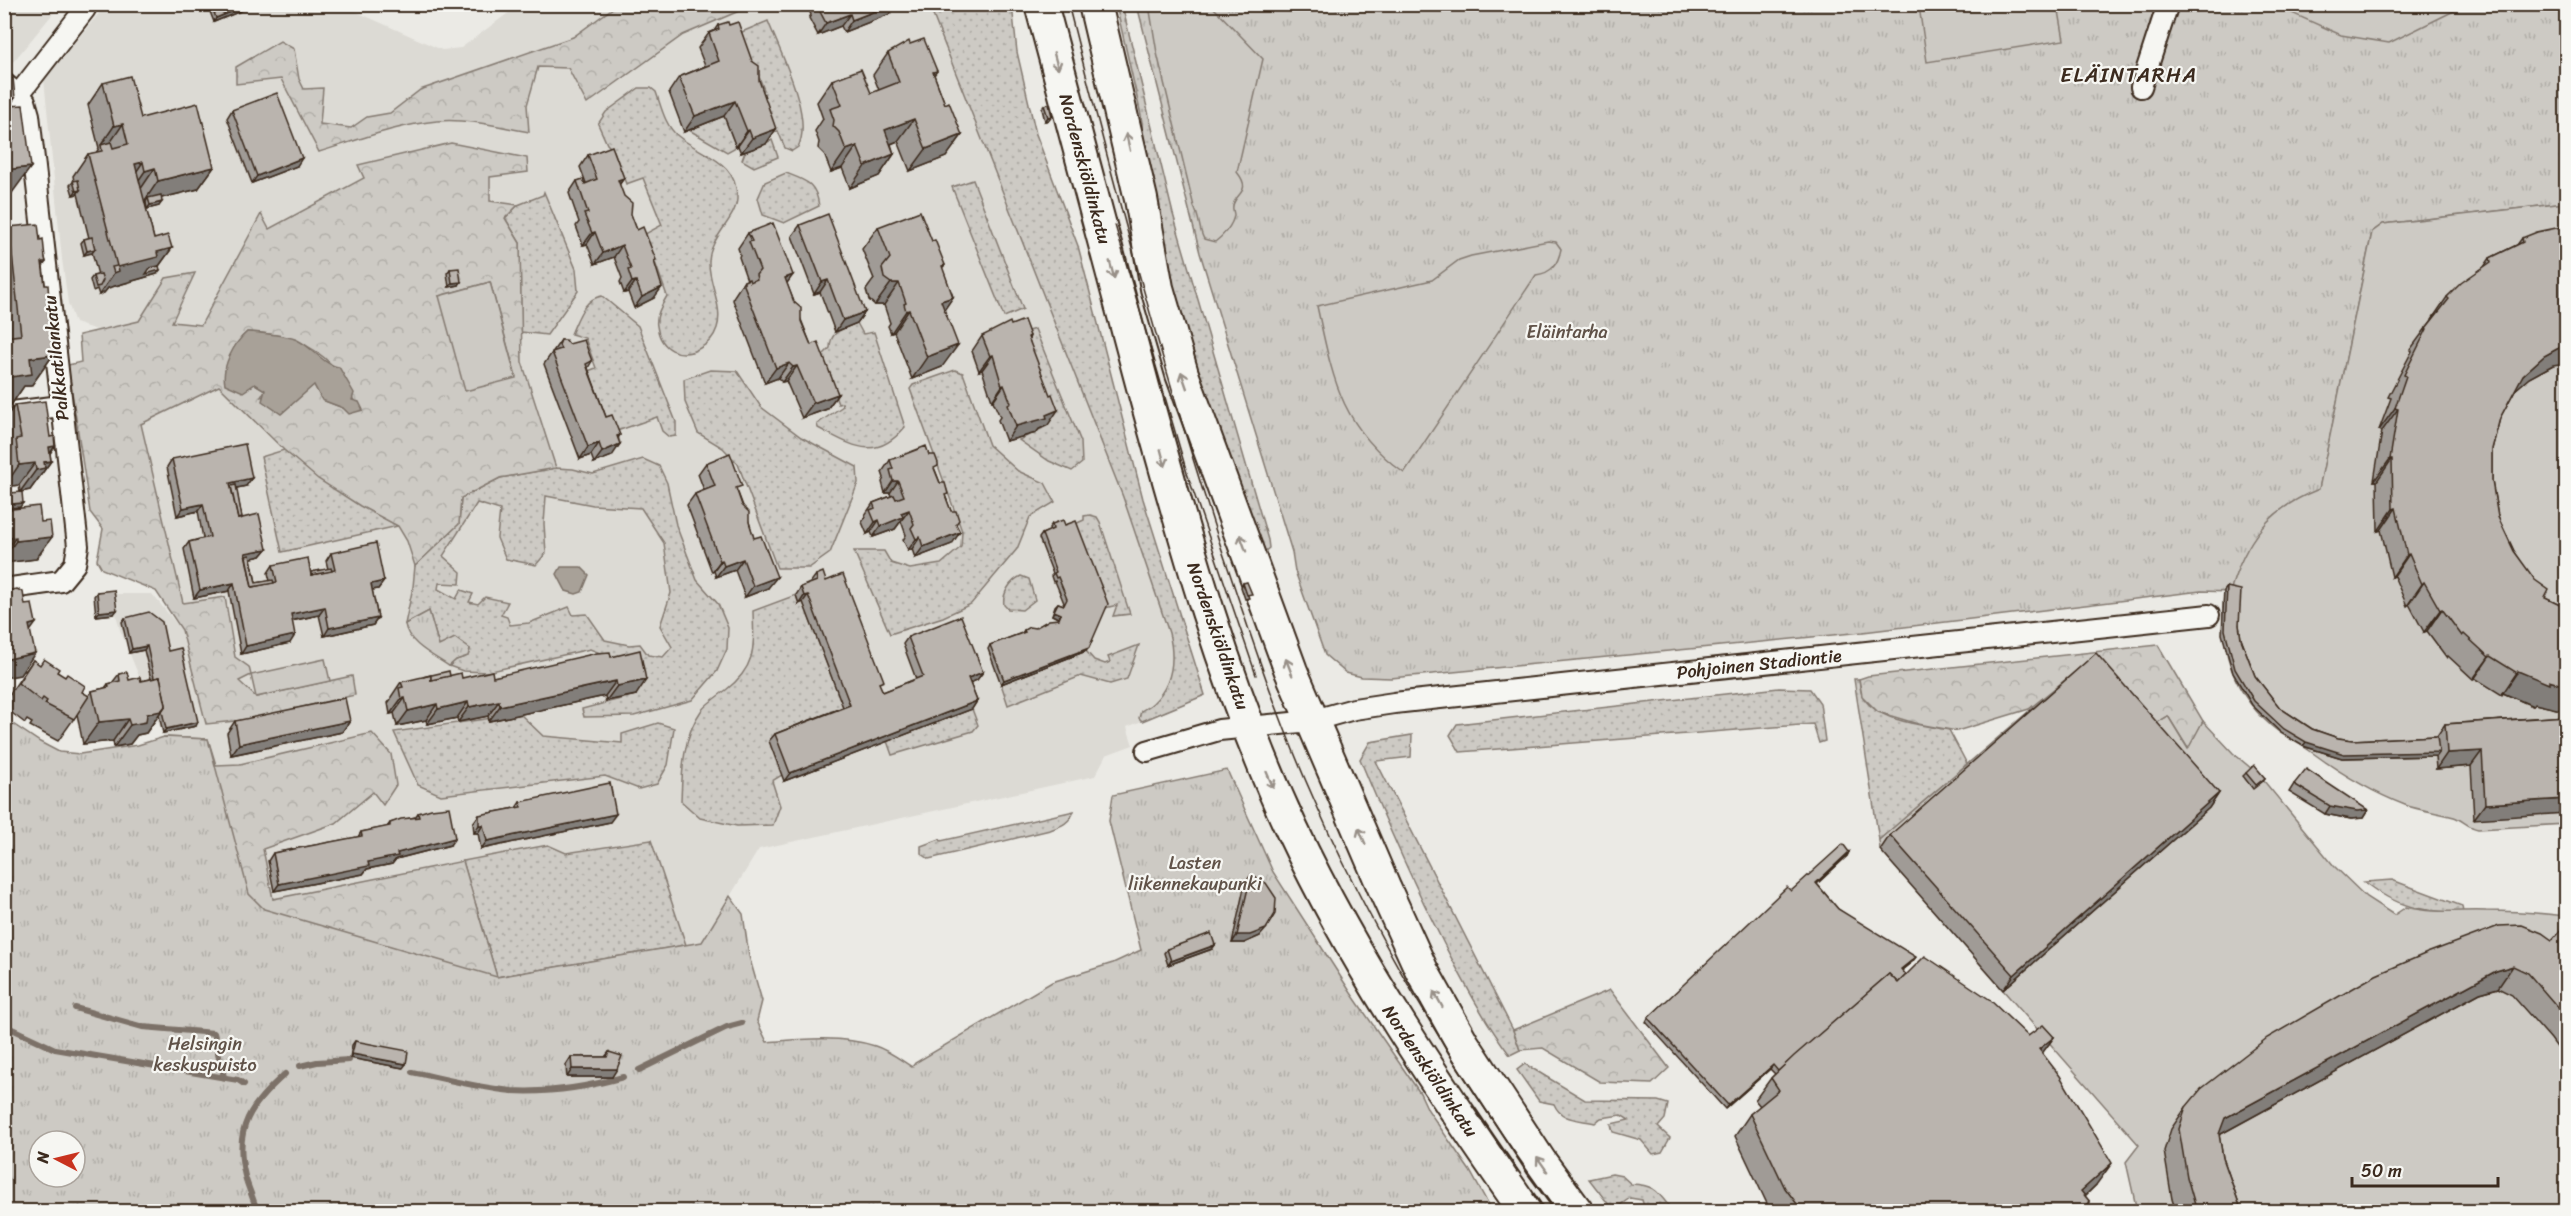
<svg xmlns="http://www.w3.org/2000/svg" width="2571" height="1216" font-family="Sriracha,sans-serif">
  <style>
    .built { fill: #dcdad4 }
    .grass { fill: url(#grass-dots); stroke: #847a71; stroke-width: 1.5; fill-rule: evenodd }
    .forest { fill: url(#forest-crowns); stroke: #847a71; stroke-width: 1.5; fill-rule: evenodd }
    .park { fill: url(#park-tufts); stroke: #847a71; stroke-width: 1.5; fill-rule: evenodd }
    .pitch { fill: #cdcac4; stroke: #847a71; stroke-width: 1.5 }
    .water { fill: #a8a198; stroke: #7c7167; stroke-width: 1.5 }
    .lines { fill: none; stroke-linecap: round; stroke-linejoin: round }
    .stream { stroke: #7c7167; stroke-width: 6 }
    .street-casing { stroke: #3b2a1e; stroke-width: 24 }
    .primary-casing { stroke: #3b2a1e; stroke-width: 36 }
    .street { stroke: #f6f6f2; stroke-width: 20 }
    .primary { stroke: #f6f6f2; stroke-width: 32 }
    .tram { stroke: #3b2a1e; stroke-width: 1.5 }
    .wall { fill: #a09b96; stroke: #3b2a1e; stroke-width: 1.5 }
    .shaded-wall { fill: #827e7a; stroke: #3b2a1e; stroke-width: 1.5 }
    .building { fill: #bab4ae; stroke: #3b2a1e; stroke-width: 1.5 }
    .oneway { stroke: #989088 }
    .labels { text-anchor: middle; stroke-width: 4.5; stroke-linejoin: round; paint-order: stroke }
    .street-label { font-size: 18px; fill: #3b2a1e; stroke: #f6f6f2 }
    .park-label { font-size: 18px; fill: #605248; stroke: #f6f6f2 }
    .quarter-label { font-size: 21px; letter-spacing: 1.5px; fill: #3b2a1e; stroke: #f6f6f2 }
  </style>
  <defs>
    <pattern id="grass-dots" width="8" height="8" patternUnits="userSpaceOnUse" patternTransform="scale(1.5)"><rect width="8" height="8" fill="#cdcac4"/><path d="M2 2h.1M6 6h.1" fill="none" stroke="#b1aea8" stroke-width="1.8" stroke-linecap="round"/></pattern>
    <pattern id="forest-crowns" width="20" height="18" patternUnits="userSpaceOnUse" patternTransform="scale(1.5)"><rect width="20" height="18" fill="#cdcac4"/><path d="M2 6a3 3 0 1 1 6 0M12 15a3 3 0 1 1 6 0" fill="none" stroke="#b1aea8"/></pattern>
    <pattern id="park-tufts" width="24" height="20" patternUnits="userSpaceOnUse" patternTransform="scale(1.5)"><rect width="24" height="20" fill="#cdcac4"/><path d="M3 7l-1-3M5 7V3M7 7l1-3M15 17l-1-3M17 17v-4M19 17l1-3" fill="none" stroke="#b1aea8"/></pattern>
  </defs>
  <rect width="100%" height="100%" fill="#ebeae5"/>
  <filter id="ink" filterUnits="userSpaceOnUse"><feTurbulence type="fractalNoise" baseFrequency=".0167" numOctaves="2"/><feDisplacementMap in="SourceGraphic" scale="12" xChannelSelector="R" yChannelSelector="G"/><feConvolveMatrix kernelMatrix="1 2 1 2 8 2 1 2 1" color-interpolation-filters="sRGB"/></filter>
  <g filter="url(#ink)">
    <g class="built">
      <polygon points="5,4 60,5 13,62 5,56"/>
      <polygon points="106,5 341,5 442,50 461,48 519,5 1000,5 1123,497 1201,697 1127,727 1133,745 1106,755 1095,776 759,849 702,942 497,977 249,894 208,740 164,737 120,630 111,594 152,594 181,629 100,331 75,323 68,303 62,259 44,79"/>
    </g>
    <g class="grass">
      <path d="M929,5h83l5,47 19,82 42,112 65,253 62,196 -63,26 -3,-3 2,-7c4,-3 8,-4 12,-8 20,-19 22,-45 16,-70l-46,-136z"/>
      <polygon points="1116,5 1122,5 1173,214 1268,540 1269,548 1263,553 1191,365 1150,192 1141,115"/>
      <path d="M768,21c12,31 46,96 30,126l-6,4 -7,-3 -7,-17 -4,1 -14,-40 4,-2 -11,-29 -6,1 -10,-28z"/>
      <path d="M639,88h12l5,4c5,14 9,34 22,44 24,20 60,24 59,63 -1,20 -27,38 -28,62 -1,22 15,46 8,67 -3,9 -9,16 -17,20 -20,12 -40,1 -43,-22 -2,-9 5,-22 10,-30l-22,-62 17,-9 -19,-47 -17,6 -12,-33 -7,-7 -9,-20 8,-12z"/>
      <polygon points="724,116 736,147 727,152 689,130"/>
      <polygon points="772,140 778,157 754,167 742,160 745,152"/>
      <path d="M786,173c21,8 30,10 33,33l-35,17 -21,-8 -5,-17 7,-16z"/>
      <polygon points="973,180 1023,309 1004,317 952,187"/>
      <polygon points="544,192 576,269 578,291 547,335 521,332 520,243 505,218 518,205 543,195"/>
      <path d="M602,296l36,30 38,96v14l-7,1 -7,-6 -5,-14 -40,14 3,12 -8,3 -34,-71 18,-7 -11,-30 -14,-4c7,-15 12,-35 31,-38z"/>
      <path d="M857,323l6,11 11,-2 31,95c-30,36 -53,18 -87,1l-1,-4 26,-18 -1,-3 -4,1 -17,-47 9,-9c0,-17 13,-19 27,-25z"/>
      <polygon points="1035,329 1081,442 1082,463 1072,471 1049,461 1019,440 1047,426 1014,335"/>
      <polygon points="710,370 737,371 761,407 801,437 857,467 858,483 830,553 809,568 777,568 738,464 723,448 698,433 685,402 684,379"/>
      <polygon points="955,370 963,373 989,445 1018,471 1045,483 1055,502 1030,517 1017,549 971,604 943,617 890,634 854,551 884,551 891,563 910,569 941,564 961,547 962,531 910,389 913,385"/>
      <path d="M284,450c36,30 73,54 114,76l-116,26 -21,-95z"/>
      <path d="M643,459l16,7 8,17 9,42 21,55 21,24 10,24 -1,21 -10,22 -25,29 -58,16 -50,1 -2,-8 54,-14 -18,-35 -28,-11 -103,23 -24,-1 -14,-5 7,-6 12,-4 2,-7 -11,-5 -20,2 -10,-35 -24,13 8,-37 2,-21 44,-42 2,-26 39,-20 56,-10 17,1 20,5zM546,496l47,9 48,3 23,35 7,50 -11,33 12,21 -9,10 -15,-2 -8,-11 -11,1 -24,-5 -18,-26 -14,1 -4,-8 -40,16 -19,2 -3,-8 -6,-2 7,-13 -23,-5 -7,7 -9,-2 4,-8 -12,-4 -5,9 -18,-10 1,-6 21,1 1,-12 -18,-16 34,-53 23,7 -3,28 9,21 30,6 10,-12 -2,-29z"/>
      <polygon points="1090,515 1097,517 1100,522 1130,614 1113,616 1117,605 1105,608 1073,525 1084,520 1084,516"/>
      <path d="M1021,576l8,3 6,21 -13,10 -14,-1 -4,-4c-2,-11 6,-24 17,-29z"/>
      <path d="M796,595l3,9 4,-2 42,110 -63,63 -10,6 8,25 -7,19 -36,1 -37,-8 -19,-17c1,-30 2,-65 20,-90 6,-8 17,-15 25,-21 31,-24 28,-43 27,-79z"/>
      <polygon points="1139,645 1127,679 1110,684 1081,676 1008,705 1001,684 1086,651 1094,660 1105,664 1110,662 1108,657"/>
      <path d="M1854,679h5c1,5 1,13 4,18 16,25 59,28 86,33l18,34 -88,76z"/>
      <polygon points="1779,688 1810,689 1820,703 1825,741 1819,743 1813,724 1460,752 1450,735 1457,724"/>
      <polygon points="972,709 978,725 973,731 892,755 887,741"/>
      <polygon points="520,714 543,736 622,743 622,734 658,723 674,728 668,765 657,784 639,789 605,776 441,795 418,785 394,732"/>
      <path d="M1412,735l-1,22 -35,4 137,269 7,20 -10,5c-26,-34 -46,-73 -66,-111 -31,-61 -58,-122 -84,-185l10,-17z"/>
      <path d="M1074,811c-4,12 -13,15 -24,19l-121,29 -8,-6v-7l19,-7 1,2z"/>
      <polygon points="651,840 686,945 497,977 463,861 548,845 566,853"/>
      <path d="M2392,880l70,26 1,7c-42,-2 -65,-5 -99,-31z"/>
      <path d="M1525,1064l60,36 73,1 10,3 -3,15 -7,8 12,11 -8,14 -9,2 -12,-14 -28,-8 -2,-8 18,-4 -8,-5 -20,3 -6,5c-17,-4 -34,-2 -41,-19l-15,-3 -22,-31z"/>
      <path d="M1612,1174l10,2 9,8c21,1 25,5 37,21l-7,6 -16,-1 -3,-10 -12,-2 -17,12 -24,-31z"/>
    </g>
    <g class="forest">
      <path d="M617,5h136l-70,30 -96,69 -19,-36 -30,-1 -11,38 2,27c-29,-5 -62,-14 -92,-11 -37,3 -82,20 -118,31l-38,-73 -45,5v-17l44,-26 14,8 5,30 5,10 19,-1 -3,36 31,4 16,-11 23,-4 30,-23 153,-53z"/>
      <path d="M451,143l76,15 1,14 -38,5v24l28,4 -13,13 15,25 2,119 34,106 -56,10 -39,20 -2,26 -44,42 -8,-25 -9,-15 -38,-20 -42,-27 -34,-29 -65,-64 -78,38 42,179 42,-6 10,60 14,10 2,8 -12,6 17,16 96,-21 3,19 -109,25 -40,4 -24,-94 -26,-39 -54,-22 -5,-9 6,-31 -13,-17 -22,-147 13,-3 -2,-27 60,-14 27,-43 29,-5 -23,49 29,3 60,-111 8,15 95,-51 -6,-13zM490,282l26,95 -77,-81zM247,332c34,1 62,9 86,34 9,10 14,25 22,36l-12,6 -21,-8 -8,-15 -53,12 4,-7 -10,-6 -26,-24 12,-22z"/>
      <polygon points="2158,645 2203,721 2189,750 2168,716 2151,727 2086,663 2029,709 1957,731 1918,724 1878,712 1862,696 1859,679 1868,676"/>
      <path d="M4,732l44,28 117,-12 -1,-11 44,2 8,26 24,-1 132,-31 19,21 5,31 -13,20 -10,-13 -37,31 -73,26 10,50 190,-38 34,116 62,-10 -289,123 -265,121zM39,1141h36v36h-36z"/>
      <polygon points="1610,990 1669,1068 1652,1084 1600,1082 1543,1048 1520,1050 1513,1030"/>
    </g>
    <g class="park">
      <path d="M1137,5h1429v198l-183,21 -11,8 -53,258c-51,19 -74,52 -89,102l-29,-1 -338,41 -472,46 -29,-1 -16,-4 -21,-18 -30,-84 -3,-19 -92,-299z"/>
      <path d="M429,611l10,35 16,-8 15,11 -2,7 -12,4 -7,6c-15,-10 -42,-23 -44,-42z"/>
      <path d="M4,718l36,24 19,10 21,2 58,-9 26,-8 44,2 41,155 15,15 233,68 205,-35 28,-46 13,18 6,42 13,45 -5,20 10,21c35,-3 74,-7 108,4 13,4 26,14 37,21l3,-4 137,-81 61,-19 28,-13 -32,-129 4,-26 114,-25 46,102 78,121 69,100 8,17 42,61 22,40h-1487zM39,1141h36v36h-36z"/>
    </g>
    <g class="pitch">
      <path d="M1149,5h62l52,54 -26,113c16,20 -2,21 -4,34 -1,3 1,6 1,9 -1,10 -12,22 -19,27l-11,-3c-5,-8 -4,-21 -10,-32l-37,-154z"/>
      <polygon points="1928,5 2058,5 2064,40 1927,62 1919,6"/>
      <polygon points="2274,5 2466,5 2389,43 2341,35"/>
      <path d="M2566,203v621l-88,5c-11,-2 -15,-9 -24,-12 -16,-5 -33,-6 -49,-12 -34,-13 -65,-32 -95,-54 -9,-7 -21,-12 -31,-19 -47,-36 -61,-84 -55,-141l6,1c15,-51 38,-83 89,-103l53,-257 11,-8z"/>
      <path d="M1548,241l8,1 5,7c-3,15 -9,24 -25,26l-132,198c-64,-47 -71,-94 -87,-167l115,-26 27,-20 12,-4z"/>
      <polygon points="490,282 516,378 465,391 439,296"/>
      <polygon points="325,659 330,681 256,697 251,675"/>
      <path d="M2086,662l64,65 18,-11 20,33 15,-28 30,32 26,22 75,91 32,31 28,18 12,-8c27,7 53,3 80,4 27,0 54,2 80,5v295h-429l-11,-49 13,-17 -259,-295 -1,-10z"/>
    </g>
    <g class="water">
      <path d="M247,332c13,1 42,3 52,9 13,6 26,25 40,26l15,26 -2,7 7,2 4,8 -14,4 -6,-6 -21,-8 -8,-15 -33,29 -19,-13 3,-11 -10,-6 -12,8 -18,-8c-4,-17 9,-41 22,-52z"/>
      <polygon points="561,567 581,567 589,575 582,592 576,594 566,591 557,574"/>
    </g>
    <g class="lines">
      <g class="stream">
        <polyline points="75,1008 143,1027 214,1033 215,1037"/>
        <polyline points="12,1029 55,1049 238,1080 244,1084"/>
        <polyline points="218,1053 224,1077"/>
        <polyline points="300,1066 317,1062 349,1060"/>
        <polyline points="639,1070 727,1027 742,1023"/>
        <path d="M412,1072c33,7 67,16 100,19 37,2 76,-4 111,-14"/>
        <path d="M257,1212c-3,-13 -9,-24 -12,-36 -12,-48 6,-72 40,-102"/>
      </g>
      <defs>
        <g id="street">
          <polyline points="4,83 25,101 29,115 78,546 75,564 61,581 4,589"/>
          <polyline points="2141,87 2168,4"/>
          <polyline points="19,94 85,9"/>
          <polyline points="4,413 61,406"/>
          <polyline points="1147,751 1219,730 1311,721 1354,709 1394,703 2209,615"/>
        </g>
        <g id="primary">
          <path d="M1041,4c34,128 68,255 102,383 41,150 83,302 149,443 64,136 148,259 234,382"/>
          <polyline points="1095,4 1141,199 1157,288 1182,374 1291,671 1385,890 1422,971 1463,1044 1541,1163 1577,1212"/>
        </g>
      </defs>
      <use href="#street" class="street-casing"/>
      <use href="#primary" class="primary-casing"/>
      <use href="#street" class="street"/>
      <use href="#primary" class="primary"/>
      <g class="tram">
        <path d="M1068,4c46,182 94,362 152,540 29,87 58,176 96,260 64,144 147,280 241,408"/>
        <polyline points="1115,225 1187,473 1256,675"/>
        <polyline points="1472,1106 1517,1172"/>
        <polyline points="1533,1194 1545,1212"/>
      </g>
    </g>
    <g class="wall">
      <polygon points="207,4 250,4 248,8 214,22"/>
      <polygon points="807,4 897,4 890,14 844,32 841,26 818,35 809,18 811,15"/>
      <polygon points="718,25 729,25 759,80 766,144 741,153 738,146 736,147 724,116 684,132 669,92 679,77 705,66 698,48 709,33 714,31"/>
      <polygon points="910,44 937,71 934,75 945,104 962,135 946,157 910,171 898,141 891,144 894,154 879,176 850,188 842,168 831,172 824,154 818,148 819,142 815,131 823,119 817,102 832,80 871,93 879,90 873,75 888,53"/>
      <polygon points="103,83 141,118 214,167 198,189 161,198 159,206 147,209 146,202 144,202 154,239 172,248 159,266 157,274 108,288 104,293 99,295 97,289 93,291 90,280 93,276 98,275 92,252 84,255 81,243 84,239 89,238 78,194 73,195 70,185 74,181 73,176 88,154 96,153 99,148 88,105"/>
      <polygon points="1044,105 1052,116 1049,120 1045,121 1042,109"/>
      <polygon points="232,110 297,166 252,183 227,118"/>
      <polygon points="588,155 624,178 619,185 637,230 654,262 654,298 634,308 628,292 624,293 620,282 622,278 614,257 595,264 587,244 583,245 576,226 579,222 569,193 577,181 585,184 586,183 580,167"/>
      <polygon points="800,225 865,312 857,323 835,332 820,292 814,294 792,236"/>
      <polygon points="9,227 40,240 46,262 43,266 53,355 31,386 24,386 11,405 4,406 4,234"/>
      <polygon points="878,227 932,241 945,265 942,268 953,297 944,309 942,367 912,379 894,332 891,333 888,326 890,323 884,305 875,305 869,300 866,290 874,279 862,249"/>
      <polygon points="748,233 787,284 811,345 838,394 827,409 802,418 786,381 782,382 778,378 765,383 733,300 734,296 744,281 747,280 739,257 740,254 738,248"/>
      <polygon points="2522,238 2553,365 2529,378 2515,390 2500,418 2492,449 2492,481 2498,517 2514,551 2545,598 2566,608 2566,709 2565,711 2535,704 2533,706 2503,693 2502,695 2475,678 2473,679 2448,656 2447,658 2427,631 2424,632 2409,604 2407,606 2394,576 2392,577 2381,530 2378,531 2377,481 2374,481 2382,431 2379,430 2391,398 2388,397 2412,351 2410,350 2432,320 2432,319 2447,297 2484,267 2490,258 2517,245"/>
      <polygon points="450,269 459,285 449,287 447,273"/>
      <polygon points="1011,325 1030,336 1029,339 1048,425 1039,429 1036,433 1006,441 998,420 1000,417 993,401 992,401 982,370 979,371 972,351 982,336"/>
      <polygon points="561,340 569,344 592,361 588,368 606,417 620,435 618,438 612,456 594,463 591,455 580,459 544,364"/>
      <polygon points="15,405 50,437 55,446 50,453 51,461 30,490 20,492 19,485 4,487 4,420"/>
      <polygon points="172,459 246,486 236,488 242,518 267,549 261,556 251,558 256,583 270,581 268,573 273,565 311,572 328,569 326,561 331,553 384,581 378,589 372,590 378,618 373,625 324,636 319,615 292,621 290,643 241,654 229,591 194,598 184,549 189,542 203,538 198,511 177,516 167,467"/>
      <polygon points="890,460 935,470 956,524 952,544 915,558 912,549 908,550 903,540 906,535 901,521 895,529 873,537 871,532 867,534 862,522 866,517 865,515 873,503 891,496 890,493 885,493 882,482 884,478 882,472"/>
      <polygon points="706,463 738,493 749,522 768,588 745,597 735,570 716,577 714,571 712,572 687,505 695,494 704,490 698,474"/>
      <polygon points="10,493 20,507 8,508 7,497"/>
      <polygon points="4,510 36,559 4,563"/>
      <polygon points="1052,524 1086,651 1001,684 988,649 990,645 1022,633 1024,630 1035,628 1058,619 1058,618 1052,615 1055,606 1058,603 1063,605 1064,603 1055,581 1053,582 1051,576 1053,574 1039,538 1042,534 1050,531 1049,528"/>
      <polygon points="816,575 826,581 883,692 916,679 903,644 908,637 983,672 977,680 970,683 977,701 972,709 784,781 769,741 775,734 843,707 803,602 799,604 796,595 801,587 810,583"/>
      <polygon points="1243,583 1249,598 1245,599 1241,587"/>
      <polygon points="2227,587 2239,625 2241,639 2255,676 2280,708 2312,729 2338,738 2352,740 2437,736 2445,724 2566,716 2474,819 2471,766 2436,769 2435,756 2342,758 2303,746 2281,733 2252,705 2233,673 2222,634 2224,591"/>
      <polygon points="97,592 114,614 96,616 94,596"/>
      <polygon points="125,618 168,651 196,726 163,733 159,715 146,733 137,735 130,744 114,747 113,741 83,744 77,714 58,741 30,726 32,723 27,720 25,723 4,707 4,702 33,660 40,665 57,672 88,697 92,691 105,688 108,684 112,683 119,674 129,680 141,681 151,679 144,650 129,653 122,622"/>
      <polygon points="611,657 636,695 606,701 605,696 489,721 488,716 458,722 457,718 427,724 426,720 397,726 394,713 390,714 388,703 391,699 391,697 401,682 450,676 462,678 493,677"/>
      <polygon points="235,721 350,721 342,732 231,755 227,733"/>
      <polygon points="2246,773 2265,778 2262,782 2253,789 2243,776"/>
      <polygon points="2294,784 2368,810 2363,818 2351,819 2325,814 2289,792"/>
      <polygon points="2219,793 2209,808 2003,990 1880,850 1890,835"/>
      <polygon points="520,802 610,822 481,849 478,833 474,833 473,823 479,815 516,808"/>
      <polygon points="418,813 450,845 396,859 392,864 367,869 363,874 274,891 268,861 273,853 358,837 361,832 387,827 390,823 415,817"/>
      <polygon points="1849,852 1847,856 1817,884 1838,909 1913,961 1902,970 1906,975 2028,1036 2054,1037 2042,1053 2096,1185 2085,1196 2090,1202 2083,1212 1771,1212 1735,1136 1750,1114 1760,1106 1755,1100 1771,1078 1775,1074 1770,1069 1725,1109 1646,1022 1648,1018 1791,891"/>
      <polygon points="1251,875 1260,936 1244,943 1232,943 1245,883"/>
      <polygon points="2566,924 2566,1060 2551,1039 2512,995 2498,988 2480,993 2219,1135 2223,1158 2242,1212 2176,1212 2172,1199 2164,1151 2171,1129 2186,1107 2552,940"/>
      <polygon points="1215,945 1212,949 1168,965 1164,953 1167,949"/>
      <polygon points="355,1041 403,1068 350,1058 352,1045"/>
      <polygon points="609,1052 612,1077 567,1077 566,1065 571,1057 605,1057"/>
    </g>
    <g class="shaded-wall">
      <polygon points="250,4 248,8 214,22 216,18"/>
      <polygon points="893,4 897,4 890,14 844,32 852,20"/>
      <polygon points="850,14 841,26 818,35 826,23"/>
      <polygon points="15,98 4,114 9,99"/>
      <polygon points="735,101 724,116 684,132 695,116"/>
      <polygon points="1052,116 1049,120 1045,121 1048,117"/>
      <polygon points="914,119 898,141 870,152 885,130"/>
      <polygon points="123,124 108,146 101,145 114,126"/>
      <polygon points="776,129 766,144 741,153 752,138"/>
      <polygon points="749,130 738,146 736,147 747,131"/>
      <polygon points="962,135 946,157 910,171 926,149"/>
      <polygon points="857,146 842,168 831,172 846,150"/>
      <polygon points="894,154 879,176 850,188 865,166"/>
      <polygon points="302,158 297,166 252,183 257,176"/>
      <polygon points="143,162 128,184 135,164"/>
      <polygon points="31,167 9,197 4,198 4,170"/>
      <polygon points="214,167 198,189 149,201 148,198 146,202 143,203 158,181"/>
      <polygon points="155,168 140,190 130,193 145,171"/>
      <polygon points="624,178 616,189 618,180"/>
      <polygon points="80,190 77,194 73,195 76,191"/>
      <polygon points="162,202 159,206 147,209 150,205"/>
      <polygon points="595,232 587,244 583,245 592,233"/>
      <polygon points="622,245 614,257 595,264 603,253"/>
      <polygon points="172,248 156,270 160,270 157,274 108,288 104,293 99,295 118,267 157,252"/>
      <polygon points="95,249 92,253 84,255 87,251"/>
      <polygon points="793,275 782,290 785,278"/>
      <polygon points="828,280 820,292 814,294 822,282"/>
      <polygon points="636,281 628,292 624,293 632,282"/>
      <polygon points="461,282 459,285 449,287 452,283"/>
      <polygon points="891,283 899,283 884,305 875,305"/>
      <polygon points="662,287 654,298 634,308 642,297"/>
      <polygon points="953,297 938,319 941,301"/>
      <polygon points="909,310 894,332 891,333 906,311"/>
      <polygon points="865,312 857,323 835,332 843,320"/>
      <polygon points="2566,344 2566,363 2553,365 2529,378 2507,397 2523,375 2544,356"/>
      <polygon points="958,345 942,367 912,379 927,357"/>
      <polygon points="53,355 31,386 24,386 11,405 4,406 4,378 30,358"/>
      <polygon points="993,355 982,370 979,371 990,356"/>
      <polygon points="789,363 778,378 765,383 776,368"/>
      <polygon points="797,366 786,381 782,382 793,367"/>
      <polygon points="1004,385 993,401 992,401 1002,386"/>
      <polygon points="838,394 827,409 802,418 813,403"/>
      <polygon points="2395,408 2398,409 2382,431 2379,430"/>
      <polygon points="1058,410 1048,425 1039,429 1036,433 1006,441 1016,426"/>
      <polygon points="599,443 591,455 580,459 588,447"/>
      <polygon points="620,444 612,456 594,463 602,452"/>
      <polygon points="55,446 40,468 49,447"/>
      <polygon points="2390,459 2392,459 2377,481 2374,481"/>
      <polygon points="51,461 30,490 20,492 36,470 44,462"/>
      <polygon points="35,463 19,485 4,487 19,465"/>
      <polygon points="252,478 246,486 228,490 230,483"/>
      <polygon points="893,481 898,481 890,493 885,493"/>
      <polygon points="23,503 20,507 8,508 11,504"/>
      <polygon points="203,504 198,511 177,516 183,508"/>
      <polygon points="2396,508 2381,530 2378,531 2393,509"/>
      <polygon points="909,510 895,529 873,537 881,526 901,513"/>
      <polygon points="879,520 871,532 867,534 875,522"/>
      <polygon points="960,532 952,544 915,558 923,547"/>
      <polygon points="16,537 4,553 4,542 9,538"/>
      <polygon points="52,537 36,559 4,563 4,557 16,541"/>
      <polygon points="920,537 912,549 908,550 916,539"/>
      <polygon points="267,549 261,556 243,560 245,553"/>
      <polygon points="2409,554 2394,576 2392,577 2407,555"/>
      <polygon points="743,559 735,570 716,577 724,566"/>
      <polygon points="722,560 714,571 712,572 720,561"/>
      <polygon points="777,577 768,588 745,597 753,586"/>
      <polygon points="384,581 378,589 365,591 371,584"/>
      <polygon points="2424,582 2409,604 2407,606 2422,584"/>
      <polygon points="234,583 229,591 194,598 200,590"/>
      <polygon points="808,595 803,602 799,604 804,596"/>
      <polygon points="325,607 319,615 285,622 291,614"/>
      <polygon points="2442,609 2427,631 2424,632 2440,610"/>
      <polygon points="117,610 114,614 96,616 99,612"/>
      <polygon points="1054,611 1061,614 1058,618 1052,615"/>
      <polygon points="378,618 373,625 324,636 329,628"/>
      <polygon points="36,623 20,645 29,625"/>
      <polygon points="295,635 290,643 241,654 246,646"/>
      <polygon points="147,646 144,650 129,653 132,649"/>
      <polygon points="1089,648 1086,651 1001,684 1004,680"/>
      <polygon points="35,653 20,675 4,678 4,660"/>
      <polygon points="2490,656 2475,678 2473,679 2489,657"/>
      <polygon points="2518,671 2549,681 2566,686 2566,709 2565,711 2535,704 2533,706 2503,693"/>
      <polygon points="983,672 977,680 963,686 968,678"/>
      <polygon points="646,680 636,695 606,701 617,686"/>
      <polygon points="616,681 605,696 489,721 500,706"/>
      <polygon points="405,698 394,713 390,714 401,699"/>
      <polygon points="499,701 488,716 458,722 469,707"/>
      <polygon points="977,701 972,709 784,781 790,773"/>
      <polygon points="468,702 457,718 427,724 438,709"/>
      <polygon points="437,704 426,720 397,726 408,711"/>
      <polygon points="162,710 146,733 137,735 130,744 114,747 130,725 147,714"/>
      <polygon points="128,719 113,741 83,744 99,722"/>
      <polygon points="350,721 342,732 231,755 239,744"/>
      <polygon points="198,722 196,726 163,733 166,729"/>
      <polygon points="2306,742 2439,752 2436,756 2342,758 2303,746"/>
      <polygon points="2482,751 2471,766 2436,769 2447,753"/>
      <polygon points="2219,793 2209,808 2003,990 2014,975"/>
      <polygon points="2566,799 2566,813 2474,819 2485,804"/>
      <polygon points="2330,806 2368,810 2363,818 2351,819 2325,814"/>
      <polygon points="616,814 610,822 481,849 487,841"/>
      <polygon points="479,825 483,825 478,833 474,833"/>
      <polygon points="455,838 450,845 396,859 392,864 367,869 363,874 274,891 279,884 368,862 397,853"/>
      <polygon points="1849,852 1847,856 1813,887 1816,883"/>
      <polygon points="1266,929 1260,936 1244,943 1232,943 1237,935"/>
      <polygon points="1215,945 1212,949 1168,965 1171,961"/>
      <polygon points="1916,957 1913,961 1898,973 1901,969"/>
      <polygon points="2513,966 2498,988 2480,993 2210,1140 2225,1118 2496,971"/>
      <polygon points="2054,1037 2038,1059 2039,1049"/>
      <polygon points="352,1054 406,1064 403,1068 350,1058"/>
      <polygon points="1773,1065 1770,1069 1725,1109 1728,1105"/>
      <polygon points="572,1069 617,1069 612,1077 567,1077"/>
      <polygon points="2112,1163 2096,1185 2068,1212 2081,1191"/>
      <polygon points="2090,1202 2083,1212 2079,1212"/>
    </g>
    <g class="building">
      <polygon points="211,4 250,4 216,18"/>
      <polygon points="819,4 893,4 852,20 850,14 826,23 817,6"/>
      <polygon points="728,22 729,25 738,22 752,61 759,66 759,80 776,129 752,138 749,130 747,131 735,101 695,116 679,77 719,61 709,33 719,29 718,25"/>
      <polygon points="924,39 937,71 933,72 945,104 949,102 962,135 926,149 914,119 885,130 894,154 865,166 857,146 846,150 839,132 833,126 834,120 830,109 842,105 832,80 861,69 871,93 899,82 888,53 909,41 910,44"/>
      <polygon points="4,76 5,79 13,78 15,98 9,99 10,106 23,105 31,167 4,170"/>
      <polygon points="130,76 141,118 198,103 214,167 158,181 155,168 145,171 143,162 135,164 154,239 168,235 172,248 157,252 158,257 118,267 119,271 114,273 112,267 117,266 88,154 102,151 101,145 111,142 113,148 128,144 123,124 114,126 103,83"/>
      <polygon points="277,93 302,158 257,176 232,110"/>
      <polygon points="1049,104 1052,116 1048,117 1044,105"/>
      <polygon points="612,146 624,178 618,180 624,196 632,203 631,214 637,230 643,227 656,260 654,261 662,287 642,297 636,281 632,282 628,270 631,269 622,245 603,253 595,232 592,233 584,214 588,213 577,181 583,179 585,184 597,179 588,155"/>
      <polygon points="78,180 80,190 76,191 73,181"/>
      <polygon points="161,195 162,202 150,205 148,198"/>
      <polygon points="920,211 932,241 935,240 945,265 942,266 953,297 941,301 958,345 927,357 909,310 906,311 904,304 906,303 899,283 891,283 884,278 882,268 890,258 878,227"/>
      <polygon points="828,214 865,312 843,320 828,280 822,282 800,225"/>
      <polygon points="773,223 793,275 785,278 794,302 801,308 801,321 811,345 818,342 838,394 813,403 797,366 793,367 789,363 776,368 744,285 744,281 749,279 750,282 757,279 756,275 760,270 749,242 752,241 748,233"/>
      <polygon points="38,224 40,240 43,239 45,258 46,262 42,262 45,285 48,285 53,355 30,358 32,374 4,378 4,337 21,335 9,227"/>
      <polygon points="2566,226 2566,344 2544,356 2523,375 2500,418 2492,449 2492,481 2498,517 2514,551 2535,580 2549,590 2545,598 2566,608 2566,686 2549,681 2549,684 2518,671 2517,673 2490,656 2489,657 2464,634 2462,636 2442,609 2440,610 2424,582 2422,584 2409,554 2407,555 2396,508 2393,509 2392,459 2390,459 2398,409 2395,408 2406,376 2404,375 2427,329 2426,328 2449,299 2447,297 2461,283 2491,262 2490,258 2523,242 2522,238 2537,232"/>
      <polygon points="92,237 95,249 87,251 84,239"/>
      <polygon points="159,266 160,270 146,274 150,268"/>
      <polygon points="459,268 461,282 452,283 450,269"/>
      <polygon points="101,274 103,280 100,286 96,287 93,276"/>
      <polygon points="1024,320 1030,336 1028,337 1050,395 1052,394 1058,410 1046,415 1047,418 1016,426 1008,405 1011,403 1004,385 1002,386 993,355 990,356 982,336 1010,322 1011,325"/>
      <polygon points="561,340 566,340 569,344 584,340 592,361 586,364 606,417 612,415 620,435 617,436 620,444 602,452 599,443 588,447 552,352 561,349 559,345"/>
      <polygon points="45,401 50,437 54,436 55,446 49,447 51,461 44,462 45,468 36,470 35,463 19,465 16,439 21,438 15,405"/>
      <polygon points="245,444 252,478 230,483 238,519 259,514 267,549 245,553 252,587 277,582 273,565 308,558 311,575 335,570 331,553 376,543 384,581 371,584 378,618 329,628 325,607 291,614 295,635 246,646 234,583 200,590 189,542 210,537 203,504 183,508 172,459"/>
      <polygon points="926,446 929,455 935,455 938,463 938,466 934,468 940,483 945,483 948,494 945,495 951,511 956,511 959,520 956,524 960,532 923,547 920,537 916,539 911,528 914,524 909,510 901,513 903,517 881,526 879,520 875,522 870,510 875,508 873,503 894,495 896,499 904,496 898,481 893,481 890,470 893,469 890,460"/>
      <polygon points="730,453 742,486 736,488 742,505 749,512 749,522 754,538 761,536 777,577 753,586 743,559 724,566 722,560 720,561 695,494 715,486 706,463"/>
      <polygon points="236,485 242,518 238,519 231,486"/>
      <polygon points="22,492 23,503 11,504 10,493"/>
      <polygon points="39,506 41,522 50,521 52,537 16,541 16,537 9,538 9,542 4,542 4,510"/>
      <polygon points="1063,520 1065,525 1076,521 1108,604 1089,648 1004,680 990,645 1025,632 1024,630 1029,627 1035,628 1049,620 1059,619 1061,614 1054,611 1058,603 1064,605 1067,599 1058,577 1056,578 1054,573 1056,572 1042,534 1053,529 1052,524"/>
      <polygon points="250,555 256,583 273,580 274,583 252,587 246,556"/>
      <polygon points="331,568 332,571 311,575 311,572"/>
      <polygon points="823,572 826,581 843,574 884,681 879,683 883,692 923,676 908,637 961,616 983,672 968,678 977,701 790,773 775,734 850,705 808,595 804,596 801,587 817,581 816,575"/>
      <polygon points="1247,582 1252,594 1247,595 1243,583"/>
      <polygon points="2227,587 2241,590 2239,625 2241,639 2255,676 2280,708 2312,729 2338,738 2352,740 2437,736 2439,752 2344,754 2306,742 2284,729 2254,701 2235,669 2225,630"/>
      <polygon points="17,589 23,592 25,605 32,604 36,623 29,625 35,653 4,660 4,591"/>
      <polygon points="114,590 117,610 99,612 97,592"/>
      <polygon points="149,612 162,622 168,651 181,648 198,722 166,729 162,711 166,705 160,677 154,678 147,646 132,649 125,618"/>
      <polygon points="640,650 646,680 617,686 616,681 500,706 499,701 469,707 468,702 438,709 437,704 408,711 405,698 401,699 399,688 403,687 401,682 431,675 431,680 461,673 462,678 492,671 493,677 597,653 610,652 611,657"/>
      <polygon points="2096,653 2219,793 2014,975 1890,835"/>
      <polygon points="44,659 59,669 57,672 65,677 67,674 85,686 82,692 89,696 74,719 45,704 47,701 43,698 41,701 18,683 33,660 40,665"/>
      <polygon points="449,671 450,676 431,680 431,675 423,677"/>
      <polygon points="127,672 129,680 140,677 141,681 160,677 166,705 161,711 147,714 146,722 130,725 128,719 99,722 92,691 109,687 108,684 120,681 119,674"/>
      <polygon points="345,698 350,721 239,744 235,721"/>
      <polygon points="2566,716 2566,799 2485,804 2482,751 2447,753 2445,724"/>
      <polygon points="2254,765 2265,778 2256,785 2246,773"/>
      <polygon points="2306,769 2368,810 2357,811 2330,806 2294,784"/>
      <polygon points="610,783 616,814 487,841 483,825 479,825 479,815 521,807 520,802"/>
      <polygon points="449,807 455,838 397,853 398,856 368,862 369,866 279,884 273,853 362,836 361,832 390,826 390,823 401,819 419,817 418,813 431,809"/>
      <polygon points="1843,844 1849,852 1816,883 1838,909 1916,957 1901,969 1906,975 1898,983 1889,974 1778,1071 1773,1065 1728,1105 1648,1018 1787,887 1791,891"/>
      <polygon points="1251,875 1266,883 1276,898 1275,914 1266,929 1250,935 1237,935"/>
      <polygon points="2566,924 2566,1017 2528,973 2513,966 2496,971 2225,1118 2219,1134 2223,1158 2242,1212 2197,1212 2187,1177 2179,1129 2186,1107 2201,1089 2267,1038 2376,975 2427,953 2499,926 2522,925 2542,933 2552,940"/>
      <polygon points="1211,933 1215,945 1171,961 1167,949"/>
      <polygon points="1925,956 1989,999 2028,1036 2043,1025 2054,1037 2039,1049 2060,1076 2112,1163 2081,1191 2090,1202 2079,1212 1803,1212 1785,1188 1750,1114 1779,1090 1771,1078 1794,1056 1889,974 1898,983"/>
      <polygon points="355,1041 408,1051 406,1064 352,1054"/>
      <polygon points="609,1052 622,1056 617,1069 572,1069 571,1057 607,1057"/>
    </g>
    <defs><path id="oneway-shaft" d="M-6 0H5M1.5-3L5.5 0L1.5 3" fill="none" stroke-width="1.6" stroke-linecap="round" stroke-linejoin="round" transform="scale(1.5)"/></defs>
    <g class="oneway">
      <use href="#oneway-shaft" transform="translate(1056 61) rotate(75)"/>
      <use href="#oneway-shaft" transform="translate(1128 142) rotate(-103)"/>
      <use href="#oneway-shaft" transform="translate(1112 270) rotate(75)"/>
      <use href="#oneway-shaft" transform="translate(1184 380) rotate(-109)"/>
      <use href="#oneway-shaft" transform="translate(1163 458) rotate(75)"/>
      <use href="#oneway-shaft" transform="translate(1243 543) rotate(-110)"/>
      <use href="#oneway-shaft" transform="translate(1289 667) rotate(-111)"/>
      <use href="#oneway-shaft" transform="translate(1270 780) rotate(67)"/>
      <use href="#oneway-shaft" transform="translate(1362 836) rotate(-113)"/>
      <use href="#oneway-shaft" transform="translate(1438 999) rotate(-119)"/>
      <use href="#oneway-shaft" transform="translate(1542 1164) rotate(-125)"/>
    </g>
  </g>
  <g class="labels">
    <g class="street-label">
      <text transform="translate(1085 169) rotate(75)" y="6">Nordenskiöldinkatu</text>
      <text transform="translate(56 358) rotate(-96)" y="6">Palkkatilankatu</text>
      <text transform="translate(1218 636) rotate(71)" y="6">Nordenskiöldinkatu</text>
      <text transform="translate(1759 664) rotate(-6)" y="6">Pohjoinen Stadiontie</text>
      <text transform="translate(1430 1071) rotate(56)" y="6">Nordenskiöldinkatu</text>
    </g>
    <g class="park-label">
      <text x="1567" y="338">Eläintarha</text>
      <text x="1195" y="869">Lasten<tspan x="1195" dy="21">liikennekaupunki</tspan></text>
      <text x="205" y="1050">Helsingin<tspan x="205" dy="21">keskuspuisto</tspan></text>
    </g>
    <g class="quarter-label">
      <text x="2129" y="82">ELÄINTARHA</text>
    </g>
  </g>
  <rect width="2571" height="1216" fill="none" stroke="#f6f6f2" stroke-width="24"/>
  <rect x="12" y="12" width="2547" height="1192" fill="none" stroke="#3b2a1e" stroke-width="2" filter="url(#ink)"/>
  <g transform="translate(57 1159) rotate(277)"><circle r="28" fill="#f6f6f2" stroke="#aba49d" stroke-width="1.5"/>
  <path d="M0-4.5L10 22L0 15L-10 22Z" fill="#c8321e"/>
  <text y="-9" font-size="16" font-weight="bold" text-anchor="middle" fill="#3b2a1e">N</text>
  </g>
  <path d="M2352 1177v9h146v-9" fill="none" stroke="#3b2a1e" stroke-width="3"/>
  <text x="2361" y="1177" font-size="18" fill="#3b2a1e" stroke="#f6f6f2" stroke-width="4.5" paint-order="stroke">50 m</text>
</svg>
